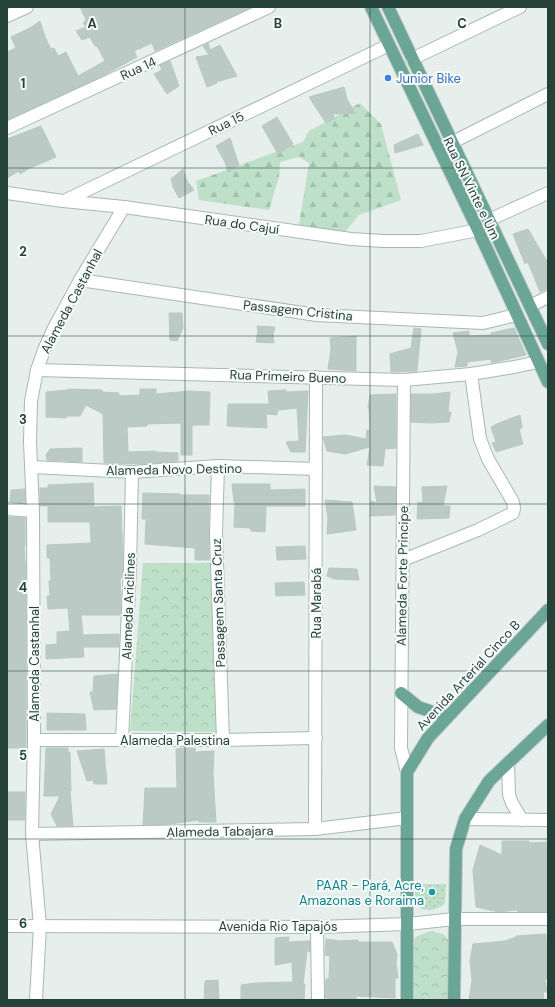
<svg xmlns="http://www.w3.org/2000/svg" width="555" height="1007" font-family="'DM Sans',sans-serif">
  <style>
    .grass { fill: url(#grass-dots) }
    .forest { fill: url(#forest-firs) }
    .park { fill: url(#park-crowns) }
    .building { fill: #bbcac4; stroke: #b8c9c2 }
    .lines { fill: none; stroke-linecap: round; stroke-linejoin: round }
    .minor-casing { stroke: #a8b8b2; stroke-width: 14 }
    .major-casing { stroke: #c2cac8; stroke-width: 14 }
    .minor { stroke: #fff; stroke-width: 12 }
    .major { stroke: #6aa596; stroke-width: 12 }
    .grid { fill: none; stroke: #24423a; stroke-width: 1; stroke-opacity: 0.55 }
    .shop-dot { fill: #3f7fe0; stroke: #f7fbf9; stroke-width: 1.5 }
    .culture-dot { fill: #0f9aa8; stroke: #f7fbf9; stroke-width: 1.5 }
    .labels { text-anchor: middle; stroke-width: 4; stroke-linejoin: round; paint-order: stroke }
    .street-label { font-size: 13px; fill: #24423a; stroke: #f7fbf9 }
    .shop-label { font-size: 13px; fill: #366cbe; stroke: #f7fbf9; text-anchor: start }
    .culture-label { font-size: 13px; fill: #0d838f; stroke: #f7fbf9; text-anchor: end }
    .grid-label { font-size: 13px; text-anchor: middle; font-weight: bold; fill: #24423a; stroke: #f7fbf9; stroke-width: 4; stroke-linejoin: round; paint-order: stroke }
  </style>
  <defs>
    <pattern id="grass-dots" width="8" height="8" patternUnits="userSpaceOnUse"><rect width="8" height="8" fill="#bfe0c8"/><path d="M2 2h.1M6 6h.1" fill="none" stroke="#a4c1ad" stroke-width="1.8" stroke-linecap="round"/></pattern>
    <pattern id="forest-firs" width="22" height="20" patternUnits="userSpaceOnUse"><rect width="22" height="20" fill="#bfe0c8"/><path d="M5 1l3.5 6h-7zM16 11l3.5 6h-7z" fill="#a4c1ad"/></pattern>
    <pattern id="park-crowns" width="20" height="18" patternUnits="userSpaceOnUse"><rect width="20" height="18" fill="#bfe0c8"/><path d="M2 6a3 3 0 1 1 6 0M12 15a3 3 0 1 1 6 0" fill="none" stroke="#a4c1ad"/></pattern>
  </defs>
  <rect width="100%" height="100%" fill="#e6efeb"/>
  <path class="grass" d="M415,884h31l-1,19c-8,7 -13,8 -24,6l-6,-6z"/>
  <polygon class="forest" points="360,103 381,124 401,200 359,215 343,234 299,225 309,163 299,157 280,162 279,177 269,210 199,200 196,181 303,142 309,131"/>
  <g class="park">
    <polygon points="143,563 214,563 218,732 130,731"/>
    <polygon points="431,931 443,934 454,947 454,1000 407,1000 408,944 417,936"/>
  </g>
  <g class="building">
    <polygon points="80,7 251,7 155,51 152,43 134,51 137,57 102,76 7,120 7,52 16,48 11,37 30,28 40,21 45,37 51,49 54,48 58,56 66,52 78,76 105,61 97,46 95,46 90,37 82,40 76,31 86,27 83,23 86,20"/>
    <polygon points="208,43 210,50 220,45 237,76 216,82 217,83 207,87 196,57 209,55 203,46"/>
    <polygon points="170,61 179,86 167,94 154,74 162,70 160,65"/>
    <polygon points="344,87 347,99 355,113 333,114 334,119 326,123 309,97"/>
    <polygon points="277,117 293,144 278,154 262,126"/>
    <polygon points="41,126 56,157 30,168 20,174 19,171 7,178 7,139"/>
    <polygon points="418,134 423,145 395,153 394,145"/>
    <polygon points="230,138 239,165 228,172 225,162 216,146"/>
    <polygon points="183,169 187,181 194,190 179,198 173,187 171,179"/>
    <polygon points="528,229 548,263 548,288 540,292 528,262 525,264 513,234"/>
    <polygon points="169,313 182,313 183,328 177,341 170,340"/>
    <polygon points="257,326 275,327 273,335 274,343 256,342 258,332"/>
    <polygon points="414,328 421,329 417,371 391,372 390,354 411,348"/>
    <polygon points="514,328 526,355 491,363 491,359 467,362 467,366 455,367 458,352 453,333 469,331 469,336 491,335 491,333"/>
    <polygon points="356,336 356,371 328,369 331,349 330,338"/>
    <polygon points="68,389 102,390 102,392 119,393 119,396 140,395 140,389 156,389 156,394 190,391 210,392 209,425 192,425 192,455 181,455 181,423 147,424 147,426 127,427 128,452 155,451 155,452 178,453 178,461 145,464 104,463 103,414 86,405 80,416 66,416 66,418 46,417 46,392 68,390"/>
    <polygon points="286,390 286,392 308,391 305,452 291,452 286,442 299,441 297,408 278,410 277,415 266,414 267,428 227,426 228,404 269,404 268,391"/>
    <polygon points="450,392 448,412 451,412 449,422 431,423 411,422 411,394 434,394"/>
    <polygon points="396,394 396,448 385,449 383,466 367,465 370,447 345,454 327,451 323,437 345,435 366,439 367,430 370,431 369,408 368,408 370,395"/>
    <polygon points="520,415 522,428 519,429 523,444 496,452 492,443 496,442 491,427 499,423"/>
    <polygon points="82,448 82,462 47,460 46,455 50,449"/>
    <polygon points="93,483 94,507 121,506 123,561 122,578 120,578 121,596 120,615 81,615 83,635 119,634 119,647 83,647 84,657 46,659 46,645 57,644 57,632 70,631 68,608 48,609 47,596 50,596 49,581 51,581 50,558 47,558 47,545 91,543 90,522 48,522 48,506 40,506 40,488 48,488 48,485"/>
    <polygon points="232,484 270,484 270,490 305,489 305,506 266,506 265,532 251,531 250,528 234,527 235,502 234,502"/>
    <polygon points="374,486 396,487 395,515 370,516 371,501 377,503"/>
    <polygon points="447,486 443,506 450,506 449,518 417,519 418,502 423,503 422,487"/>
    <polygon points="25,489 25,503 10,502 11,490"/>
    <polygon points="143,493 180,494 180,495 209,495 209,560 195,560 195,548 145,544 146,519 142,519"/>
    <polygon points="325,500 352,502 356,530 327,534 328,518"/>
    <polygon points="7,517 25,518 25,546 24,546 26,576 26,748 7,748"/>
    <polygon points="305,546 306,559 277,560 276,547"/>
    <polygon points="329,568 357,569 359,580 334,579 327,576"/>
    <polygon points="304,582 305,595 276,596 275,583"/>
    <polygon points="118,674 116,709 94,710 90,692 93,692 94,676"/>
    <polygon points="47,713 85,714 86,730 70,730 69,727 69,730 47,730"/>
    <polygon points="46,748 68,748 68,752 70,752 71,791 70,791 73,826 57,826 51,814 60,796 44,796"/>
    <polygon points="187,748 195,748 195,752 214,751 213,774 216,822 199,822 199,820 170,824 143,825 145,788 177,788 176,749"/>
    <polygon points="104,749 107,784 94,784 93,780 87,781 77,751"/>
    <rect x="7" y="792" width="18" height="28"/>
    <polygon points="502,841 529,841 529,843 548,842 548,912 518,912 517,910 499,912 476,907 473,870 480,845 502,855"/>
    <polygon points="546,934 548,979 545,979 547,992 543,992 544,1000 469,1000 472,980 470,961 473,944 505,941 516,937 516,936"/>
    <polygon points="289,937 288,942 310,941 310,952 307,951 303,984 305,984 304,1000 241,1000 241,985 256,983 293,982 292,962 275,965 275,938"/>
    <polygon points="326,939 340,941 358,940 358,942 392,942 397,954 396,963 398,978 395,978 395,998 356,996 356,1000 327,1000 327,997 325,998 326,979 329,979 330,956 325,955"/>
    <polygon points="218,980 219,1000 204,1000 205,981"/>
  </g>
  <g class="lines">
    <defs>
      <g id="minor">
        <polyline points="7,16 27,7"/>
        <polyline points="412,59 520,7"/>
        <polyline points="7,128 269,7"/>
        <polyline points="453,142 548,94"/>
        <polyline points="7,193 63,201 124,207 351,239 383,241 421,241 478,230"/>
        <polyline points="64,201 389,45"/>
        <polyline points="489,220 548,193"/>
        <polyline points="80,280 317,315 483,323 516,315"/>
        <polyline points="530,306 548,297"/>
        <polyline points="37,370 404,380 471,374 514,367 538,362"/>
        <polyline points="404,380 401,748 407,772"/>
        <polyline points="218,466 216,534 223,740"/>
        <polyline points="32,467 132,472 218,466 316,469"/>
        <polyline points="7,509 33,511"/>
        <polyline points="403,560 478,530 513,513 514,508 513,502 488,459 480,439 471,374"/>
        <polyline points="34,740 223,740 316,738"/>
        <polyline points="122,740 130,567 132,472"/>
        <polyline points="508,763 509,795 512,803 522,820"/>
        <polyline points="465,819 548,820"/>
        <polyline points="315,829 316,377"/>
        <polyline points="32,834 315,829 407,818"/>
        <polyline points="7,926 317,927 408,924 454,919 548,919"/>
        <polyline points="317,927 318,1000"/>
        <polyline points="36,1000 40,926 32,834 34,740 33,511 30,442 31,401 37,370 44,350 54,328 80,280 124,207"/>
      </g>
      <g id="major">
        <polyline points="371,7 478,230 548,382"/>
        <polyline points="388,7 548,344"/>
        <polyline points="401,693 418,707 447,717"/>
        <polyline points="407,1000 407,772 428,738 548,610"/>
        <polyline points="454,1000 456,849 465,819 489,781 548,725"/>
      </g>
    </defs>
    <use href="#minor" class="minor-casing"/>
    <use href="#major" class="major-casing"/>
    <use href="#minor" class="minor"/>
    <use href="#major" class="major"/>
  </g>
  <path class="grid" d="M185,7v993M370,7v993M7,168h541M7,336h541M7,504h541M7,671h541M7,839h541"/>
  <circle class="shop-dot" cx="388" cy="78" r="4"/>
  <circle class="culture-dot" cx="432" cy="892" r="4"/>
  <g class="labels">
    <g class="street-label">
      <text transform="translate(138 68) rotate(-25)" y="5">Rua 14</text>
      <text transform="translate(226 123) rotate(-26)" y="5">Rua 15</text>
      <text transform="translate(472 188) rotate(64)" y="5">Rua SN Vinte e Um</text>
      <text transform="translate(242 224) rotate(8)" y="5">Rua do Cajuí</text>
      <text transform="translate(71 301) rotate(-62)" y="5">Alameda Castanhal</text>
      <text transform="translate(298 310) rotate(6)" y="5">Passagem Cristina</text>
      <text transform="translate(288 376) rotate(2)" y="5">Rua Primeiro Bueno</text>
      <text transform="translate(174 469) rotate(-1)" y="5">Alameda Novo Destino</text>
      <text transform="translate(402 576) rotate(-89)" y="5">Alameda Forte Principe</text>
      <text transform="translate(218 603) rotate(-92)" y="5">Passagem Santa Cruz</text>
      <text transform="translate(316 603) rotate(-90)" y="5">Rua Marabá</text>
      <text transform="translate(128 606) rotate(-88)" y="5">Alameda Ariclines</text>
      <text transform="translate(34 664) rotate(-90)" y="5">Alameda Castanhal</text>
      <text transform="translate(468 675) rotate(-47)" y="5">Avenida Arterial Cinco B</text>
      <text x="175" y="745">Alameda Palestina</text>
      <text transform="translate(220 831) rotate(-1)" y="5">Alameda Tabajara</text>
      <text x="278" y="931">Avenida Rio Tapajós</text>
    </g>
    <g class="shop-label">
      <text x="396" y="83">Junior Bike</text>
    </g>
    <g class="culture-label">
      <text x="424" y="890">PAAR - Pará, Acre,<tspan x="424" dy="15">Amazonas e Roraima</tspan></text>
    </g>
  </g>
  <g class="grid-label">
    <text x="92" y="28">A</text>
    <text x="278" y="28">B</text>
    <text x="462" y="28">C</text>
    <text x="23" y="88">1</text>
    <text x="23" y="256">2</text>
    <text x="23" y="424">3</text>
    <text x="23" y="592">4</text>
    <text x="23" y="760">5</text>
    <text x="23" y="928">6</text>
  </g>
  <rect width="555" height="1007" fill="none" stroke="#24423a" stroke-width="16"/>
</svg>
